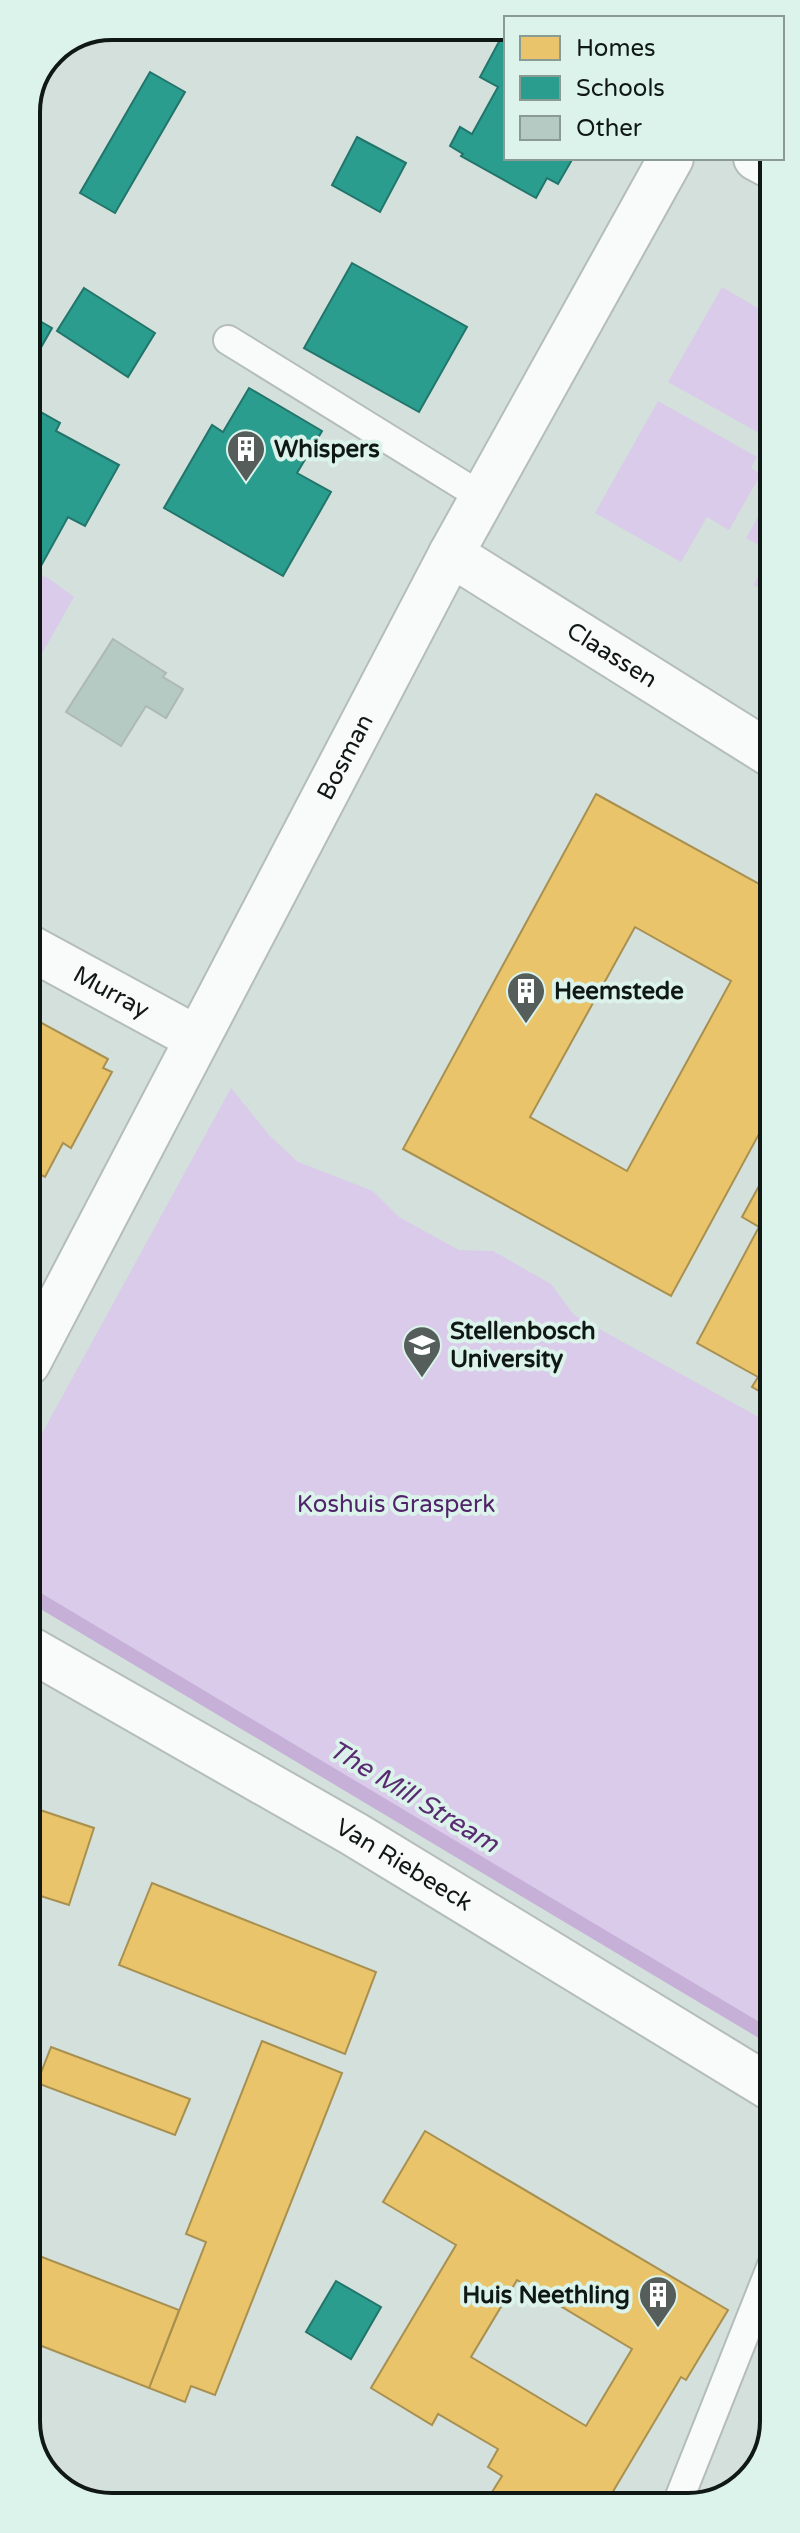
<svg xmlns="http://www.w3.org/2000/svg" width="800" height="2533" font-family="'Varela Round',sans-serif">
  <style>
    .green { fill: #d9cbe9 }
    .homes { fill: #e9c46a; stroke: #a89050; stroke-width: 2; fill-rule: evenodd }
    .schools { fill: #2a9d8f; stroke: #22756a; stroke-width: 2 }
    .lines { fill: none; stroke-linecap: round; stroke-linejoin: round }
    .stream { stroke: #c6b0d8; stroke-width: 14 }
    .building { fill: #b4cac3; stroke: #aeb8b4; stroke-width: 2 }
    .service-casing { stroke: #b4bdba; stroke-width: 32 }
    .minor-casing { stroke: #b4bdba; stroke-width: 48 }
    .tertiary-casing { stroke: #b4bdba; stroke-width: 48 }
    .service { stroke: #f9fafa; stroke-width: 28 }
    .minor { stroke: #f9fafa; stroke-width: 44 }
    .tertiary { stroke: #f9fafa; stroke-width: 44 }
    .labels { text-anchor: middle; stroke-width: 8; stroke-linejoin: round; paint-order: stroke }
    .poi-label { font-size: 24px; font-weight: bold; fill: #101815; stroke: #dbf3ea; text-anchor: start }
    .street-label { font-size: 24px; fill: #101815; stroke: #dbf3ea }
    .park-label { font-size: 24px; fill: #512369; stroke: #dbf3ea }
    .water-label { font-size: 26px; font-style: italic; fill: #592b71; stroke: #dbf3ea }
    .rim { fill: none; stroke: #101815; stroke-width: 4 }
  </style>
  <rect width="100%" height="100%" fill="#d4e0dc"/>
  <g class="green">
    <polygon points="722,287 771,316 772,431 768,438 668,382"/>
    <polygon points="658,401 757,457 751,468 761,474 729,530 707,517 681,562 595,513"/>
    <polygon points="772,492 772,595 753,585 772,552 746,538"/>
    <polygon points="27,570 48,578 74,597 27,680"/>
    <polygon points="231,1088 270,1136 298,1162 373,1191 399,1217 459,1250 493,1251 551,1284 574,1315 773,1425 774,2033 30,1589 28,1585 28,1459"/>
  </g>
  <g class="homes">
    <path d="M596,794l176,97v219l-101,186 -268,-147zM635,927l96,54 -104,190 -97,-54z"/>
    <polygon points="27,1015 108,1059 103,1068 112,1072 71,1148 63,1143 45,1177 27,1168"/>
    <polygon points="765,1175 772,1179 773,1399 752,1387 758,1377 697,1343 759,1227 742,1217"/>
    <polygon points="28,1806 94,1828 69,1905 28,1892"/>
    <polygon points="152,1883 376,1972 345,2054 119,1965"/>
    <polygon points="262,2041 342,2073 215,2395 191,2386 185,2402 149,2388 206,2242 186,2234"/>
    <polygon points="28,2044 38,2049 28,2075"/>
    <polygon points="51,2047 190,2099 175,2135 37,2083"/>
    <path d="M425,2131l303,179 -42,70 -5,-3 -76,128h-121l18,-29 -14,-9 10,-18 -60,-35 -6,11 -61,-37 85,-143 -73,-43zM517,2280l115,69 -46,77 -115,-69z"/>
    <polygon points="29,2252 179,2310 149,2388 29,2341"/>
  </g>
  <g class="schools">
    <polygon points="502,36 506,38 506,158 573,158 558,184 547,178 536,198 461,156 463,154 450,146 460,127 472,134 498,87 480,77"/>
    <polygon points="150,72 185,92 115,213 80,193"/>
    <polygon points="357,137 406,163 380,212 332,185"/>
    <polygon points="352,263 467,327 419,412 304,348"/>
    <polygon points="84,288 155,333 128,377 57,331"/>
    <polygon points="26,313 52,328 26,374"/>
    <polygon points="249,388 322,431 297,473 331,492 283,576 164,508 212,425 223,432"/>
    <polygon points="32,407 60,423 56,431 119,465 85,526 68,517 41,566 27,558 27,416"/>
    <polygon points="336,2281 381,2307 351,2359 306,2332"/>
  </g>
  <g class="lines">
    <polyline class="stream" points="29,1594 774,2039"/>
  </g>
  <polygon class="building" points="113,639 166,673 163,677 183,689 166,718 146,706 121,746 66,712"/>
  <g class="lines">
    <defs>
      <g id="service">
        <polyline points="228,340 482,497"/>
        <polyline points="677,2504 774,2260"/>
      </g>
      <g id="minor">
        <polyline points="756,158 771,166"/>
        <path id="s1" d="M451,554l321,201"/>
        <path id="s2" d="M27,946l169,92"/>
        <path id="s3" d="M28,1363l423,-809 220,-396"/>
      </g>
      <g id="tertiary">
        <path id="s4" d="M28,1648l326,186 420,256"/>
      </g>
    </defs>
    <use href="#service" class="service-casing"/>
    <use href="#minor" class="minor-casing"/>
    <use href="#tertiary" class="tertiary-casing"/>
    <use href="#service" class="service"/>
    <use href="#minor" class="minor"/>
    <use href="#tertiary" class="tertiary"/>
  </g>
  <defs>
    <symbol id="building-pin" viewBox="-11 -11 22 30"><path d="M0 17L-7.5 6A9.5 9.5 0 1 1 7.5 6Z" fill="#555e5b" stroke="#dbf3ea"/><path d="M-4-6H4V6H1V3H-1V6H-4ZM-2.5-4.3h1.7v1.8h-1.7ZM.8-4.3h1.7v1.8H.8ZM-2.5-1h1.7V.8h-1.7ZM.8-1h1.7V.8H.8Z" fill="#fff"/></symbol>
    <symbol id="university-pin" viewBox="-11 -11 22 30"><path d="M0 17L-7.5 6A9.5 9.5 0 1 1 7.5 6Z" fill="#555e5b" stroke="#dbf3ea"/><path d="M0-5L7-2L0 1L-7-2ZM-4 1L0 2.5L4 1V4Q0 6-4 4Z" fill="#fff"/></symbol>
  </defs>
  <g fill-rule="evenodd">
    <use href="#building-pin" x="224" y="427" width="44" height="60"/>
    <use href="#building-pin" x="504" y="969" width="44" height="60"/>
    <use href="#university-pin" x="400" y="1323" width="44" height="60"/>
    <use href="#building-pin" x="636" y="2273" width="44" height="60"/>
  </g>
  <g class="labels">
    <g class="poi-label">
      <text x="274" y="457">Whispers</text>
      <text x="554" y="999">Heemstede</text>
      <text x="450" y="1339">Stellenbosch<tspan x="450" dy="28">University</tspan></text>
      <text x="630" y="2303" text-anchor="end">Huis Neethling</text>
    </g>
    <g class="street-label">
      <text dy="8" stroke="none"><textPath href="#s1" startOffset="190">Claassen</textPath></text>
      <text dy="8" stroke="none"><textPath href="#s3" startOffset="684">Bosman</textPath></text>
      <text dy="8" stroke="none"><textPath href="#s2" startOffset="96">Murray</textPath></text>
      <text dy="8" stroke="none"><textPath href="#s4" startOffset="434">Van Riebeeck</textPath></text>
    </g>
    <g class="park-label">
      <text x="396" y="1512">Koshuis Grasperk</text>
    </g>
    <g class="water-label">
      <text transform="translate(414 1796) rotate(31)" y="9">The Mill Stream</text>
    </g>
  </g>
  <path d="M0 0H800V2533H0ZM112 40H688A72 72 0 0 1 760 112V2421A72 72 0 0 1 688 2493H112A72 72 0 0 1 40 2421V112A72 72 0 0 1 112 40Z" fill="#dbf3ea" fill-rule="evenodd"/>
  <path class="rim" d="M112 40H688A72 72 0 0 1 760 112V2421A72 72 0 0 1 688 2493H112A72 72 0 0 1 40 2421V112A72 72 0 0 1 112 40Z"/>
  <rect x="504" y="16" width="280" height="144" fill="#dbf3ea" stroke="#8a9b95" stroke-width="2"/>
  <rect x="520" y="36" width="40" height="24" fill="#e9c46a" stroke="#8a9b95" stroke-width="2"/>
  <text x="576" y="56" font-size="24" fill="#101815">Homes</text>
  <rect x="520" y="76" width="40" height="24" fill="#2a9d8f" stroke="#8a9b95" stroke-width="2"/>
  <text x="576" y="96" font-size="24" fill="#101815">Schools</text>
  <rect x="520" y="116" width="40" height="24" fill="#b4cac3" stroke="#8a9b95" stroke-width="2"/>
  <text x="576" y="136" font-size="24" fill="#101815">Other</text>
</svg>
